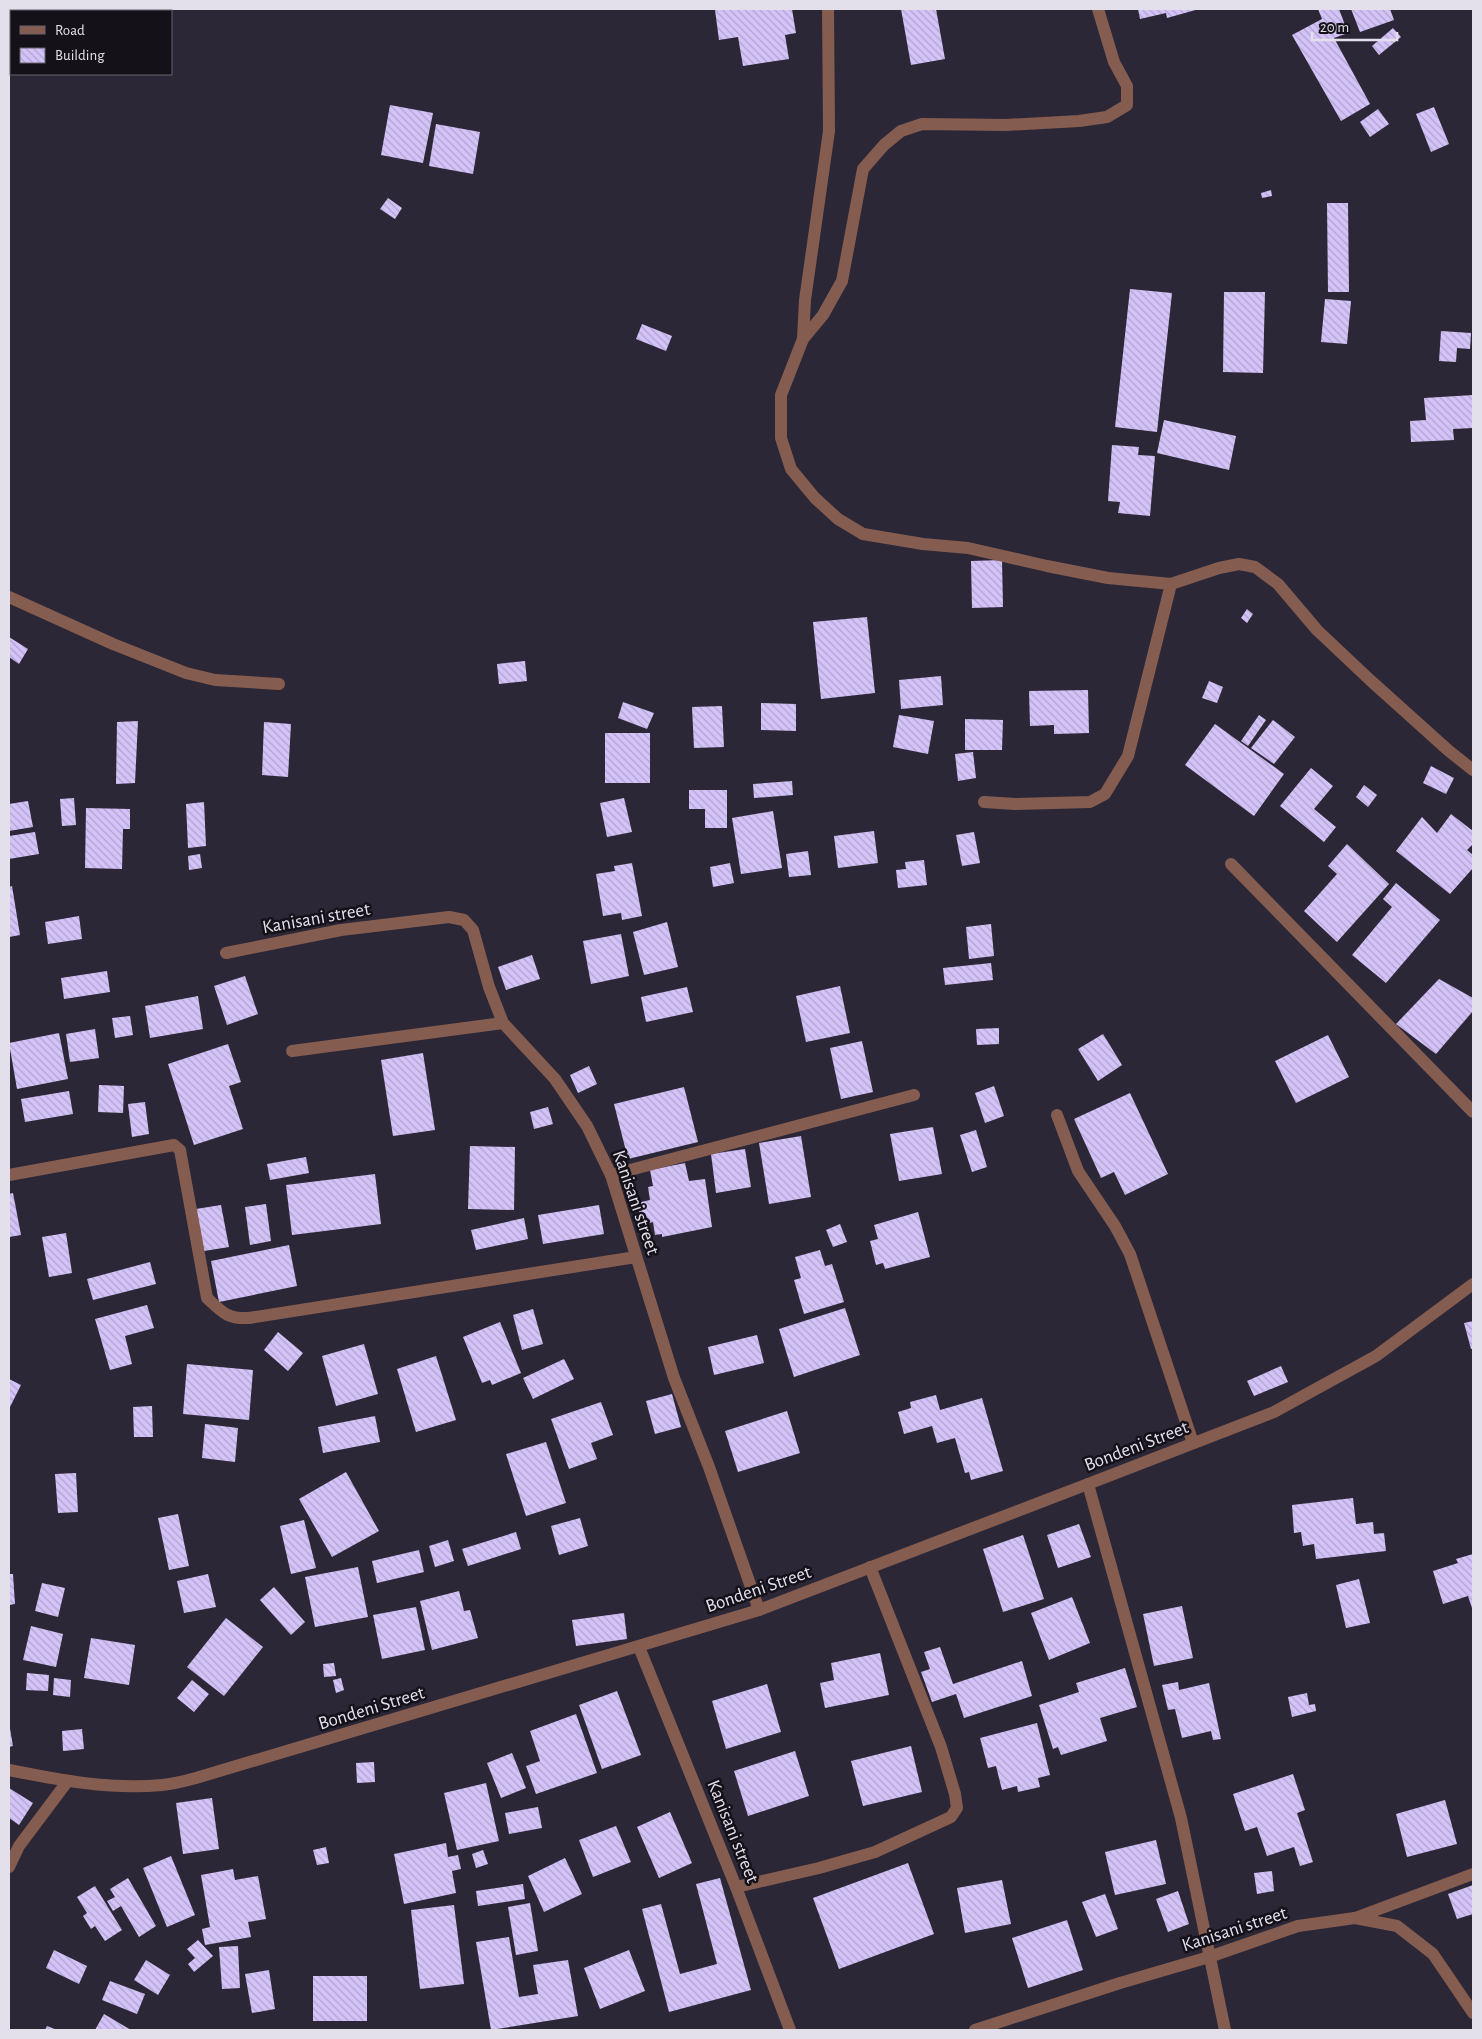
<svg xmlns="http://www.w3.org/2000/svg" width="1482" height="2039" font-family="'Alegreya Sans',sans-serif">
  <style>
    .building { fill: url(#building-back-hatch) }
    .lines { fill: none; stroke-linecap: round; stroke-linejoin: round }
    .minor { stroke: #855d50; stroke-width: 12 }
    .labels { text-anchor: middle; stroke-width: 5; stroke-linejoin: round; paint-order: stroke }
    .street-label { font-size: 19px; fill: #e3dfeb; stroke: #141119 }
  </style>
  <defs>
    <pattern id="building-back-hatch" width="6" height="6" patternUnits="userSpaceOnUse" patternTransform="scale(1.25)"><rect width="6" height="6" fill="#d4c3f8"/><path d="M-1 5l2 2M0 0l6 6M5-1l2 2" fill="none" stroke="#b0a3cc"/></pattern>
  </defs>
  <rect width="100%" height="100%" fill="#2c2737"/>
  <g class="building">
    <polygon points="720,9 792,9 796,33 785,35 789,59 743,66 738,37 719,40 715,10"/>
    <polygon points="901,9 936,9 945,59 911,65"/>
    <polygon points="1138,9 1199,9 1167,18 1166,13 1140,19"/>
    <polygon points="1318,9 1339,9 1348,33 1334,38 1370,104 1341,121 1292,35 1322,19"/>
    <polygon points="1351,9 1390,9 1394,20 1360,32"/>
    <polygon points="1393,28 1401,37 1379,55 1372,46"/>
    <polygon points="390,105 433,113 423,163 381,155"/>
    <polygon points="1434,107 1449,144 1431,152 1416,114"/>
    <polygon points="1378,109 1389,124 1370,137 1360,122"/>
    <polygon points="436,124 480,132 473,174 429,166"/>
    <polygon points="1271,190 1272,196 1262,198 1261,193"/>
    <polygon points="388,198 402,208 395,219 380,209"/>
    <polygon points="1327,203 1348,203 1349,292 1328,292"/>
    <polygon points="1130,289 1172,293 1157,432 1115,427"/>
    <polygon points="1224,292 1265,292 1263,373 1223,372"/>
    <polygon points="1325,299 1351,301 1347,344 1321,342"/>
    <polygon points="642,324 672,336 666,351 636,339"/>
    <polygon points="1441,331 1471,333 1470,349 1457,348 1456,362 1439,361"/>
    <polygon points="1473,395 1473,428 1453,429 1454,440 1411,442 1410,421 1426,420 1424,398"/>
    <polygon points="1164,420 1236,436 1229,470 1157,453"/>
    <polygon points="1112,445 1139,447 1138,455 1155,456 1150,516 1118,513 1120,502 1108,501"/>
    <polygon points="1002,560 1003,607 972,608 971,561"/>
    <polygon points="1247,609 1253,614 1247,623 1241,618"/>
    <polygon points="867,617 875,693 821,699 813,622"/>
    <polygon points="9,637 28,649 19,664 9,657"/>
    <polygon points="525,661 527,681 499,684 497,664"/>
    <polygon points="941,676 943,705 901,709 899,680"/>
    <polygon points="1209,681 1223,687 1217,703 1202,698"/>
    <polygon points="1088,690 1089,733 1054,734 1054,725 1030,726 1029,691"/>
    <polygon points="623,702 654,713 647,729 618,718"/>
    <polygon points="761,703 796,704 796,731 761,730"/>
    <polygon points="722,706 724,747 694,748 692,707"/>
    <polygon points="899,715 934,721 928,754 893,747"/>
    <polygon points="1259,715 1266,720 1248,746 1241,741"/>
    <polygon points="965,719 1003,720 1002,750 965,750"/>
    <polygon points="1273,720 1295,737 1274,764 1251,748"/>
    <polygon points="138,721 135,783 116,784 117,722"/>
    <polygon points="264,722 291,724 288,777 262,775"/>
    <polygon points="1215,724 1284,774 1254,816 1185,765"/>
    <rect x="605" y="733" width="45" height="50"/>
    <polygon points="973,752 976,778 958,781 955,754"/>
    <polygon points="1431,766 1454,778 1446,794 1423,783"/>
    <polygon points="1311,768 1333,786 1314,809 1336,827 1324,842 1280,806"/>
    <polygon points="792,781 793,795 754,798 753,784"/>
    <polygon points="1364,785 1377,795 1368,807 1356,797"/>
    <polygon points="689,790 727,790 727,828 705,828 705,809 689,809"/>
    <polygon points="74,798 76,825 62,826 60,799"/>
    <polygon points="624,798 632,832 607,837 600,803"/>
    <polygon points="28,801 33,827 9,831 9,804"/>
    <polygon points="204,802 206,846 188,848 186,804"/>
    <polygon points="86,808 130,809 130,829 123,829 122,869 85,868"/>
    <polygon points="773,811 782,868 741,874 732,818"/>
    <polygon points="1451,814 1473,831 1473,844 1467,850 1473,855 1473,868 1450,894 1396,851 1422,817 1437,833"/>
    <polygon points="874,831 878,863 838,868 834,836"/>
    <polygon points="35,832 39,854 9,859 9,836"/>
    <polygon points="974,832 980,863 962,866 956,835"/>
    <polygon points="1347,844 1389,884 1337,942 1304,911 1337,874 1328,866"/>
    <polygon points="808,851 811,875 789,877 786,854"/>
    <polygon points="200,854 202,868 189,870 188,856"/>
    <polygon points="924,860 927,885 898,888 896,870 906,869 905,862"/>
    <polygon points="632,863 642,916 622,920 621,913 603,916 596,874 615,871 614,866"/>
    <polygon points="730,863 734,883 713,887 710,867"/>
    <polygon points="1396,883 1440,920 1386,983 1352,955 1392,907 1383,899"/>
    <polygon points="12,886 20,935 9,937 9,887"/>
    <polygon points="79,916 82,939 48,944 45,922"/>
    <polygon points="667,922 678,967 644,975 633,932"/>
    <polygon points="991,924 994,956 969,959 966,927"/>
    <polygon points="621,934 629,976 591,984 583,941"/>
    <polygon points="532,955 540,979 506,990 498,967"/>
    <polygon points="991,963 993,980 945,985 943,968"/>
    <polygon points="107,971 110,992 64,999 61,978"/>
    <polygon points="245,976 258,1014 227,1025 214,986"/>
    <polygon points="1439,979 1473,998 1473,1011 1436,1054 1396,1024"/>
    <polygon points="840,986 850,1033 806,1042 796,996"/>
    <polygon points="687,987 693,1012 646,1022 641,997"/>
    <polygon points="198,996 203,1029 150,1038 145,1006"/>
    <polygon points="130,1016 133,1035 115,1038 112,1018"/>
    <polygon points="999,1028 999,1044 977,1045 976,1029"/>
    <polygon points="95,1029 99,1058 70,1062 66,1034"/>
    <polygon points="59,1033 68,1079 17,1089 9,1043"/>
    <polygon points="1103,1034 1122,1065 1098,1081 1078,1049"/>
    <polygon points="1328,1035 1349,1077 1296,1103 1275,1061"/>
    <polygon points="862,1041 873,1092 841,1099 830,1048"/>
    <polygon points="228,1044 241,1082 229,1086 243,1129 194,1145 168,1064"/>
    <polygon points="423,1053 435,1130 393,1136 381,1060"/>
    <polygon points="589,1066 597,1084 578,1093 570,1075"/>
    <polygon points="99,1085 124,1086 123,1113 98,1112"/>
    <polygon points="994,1086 1004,1116 985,1123 975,1093"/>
    <polygon points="684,1087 698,1142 628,1159 614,1104"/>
    <polygon points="69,1091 73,1114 25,1122 21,1099"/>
    <polygon points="1130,1093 1168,1174 1125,1195 1114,1172 1101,1178 1074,1119"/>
    <polygon points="145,1102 149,1134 132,1137 128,1104"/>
    <polygon points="548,1107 553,1124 534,1129 530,1112"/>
    <polygon points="933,1127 942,1174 899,1181 890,1134"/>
    <polygon points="976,1130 987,1167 972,1172 960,1135"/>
    <polygon points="801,1136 811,1197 769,1204 759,1143"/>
    <polygon points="470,1146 515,1147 514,1210 468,1209"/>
    <polygon points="745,1149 751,1187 716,1193 711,1154"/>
    <polygon points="306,1157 309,1173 270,1180 267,1164"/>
    <polygon points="685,1163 689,1181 705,1179 712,1227 662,1237 662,1234 655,1235 653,1222 642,1225 637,1203 650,1200 648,1187 653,1186 650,1170"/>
    <polygon points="375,1174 381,1224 292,1235 286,1185"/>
    <polygon points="13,1193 21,1235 9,1237 9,1194"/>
    <polygon points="266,1204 271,1241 250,1245 245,1207"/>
    <polygon points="221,1205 229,1247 204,1251 196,1209"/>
    <polygon points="599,1205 604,1234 543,1244 538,1215"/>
    <polygon points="918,1212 930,1257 885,1269 883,1263 876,1265 870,1241 878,1239 874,1225"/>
    <polygon points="524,1218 528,1239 476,1250 471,1230"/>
    <polygon points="840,1224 847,1242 833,1247 826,1230"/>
    <polygon points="66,1233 72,1273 49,1277 42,1237"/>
    <polygon points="289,1245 297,1286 219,1302 211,1261"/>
    <polygon points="820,1250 825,1266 832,1264 844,1302 804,1314 794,1280 801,1278 795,1257"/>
    <polygon points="150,1262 156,1284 93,1300 87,1279"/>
    <polygon points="147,1305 154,1328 125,1336 132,1364 110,1370 95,1319"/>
    <polygon points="845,1308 860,1355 794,1377 779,1329"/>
    <polygon points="533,1309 543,1344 522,1350 513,1315"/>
    <polygon points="1473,1321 1473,1349 1471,1349 1464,1323"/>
    <polygon points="500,1322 521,1373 492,1385 490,1380 482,1383 463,1337"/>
    <polygon points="278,1332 303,1353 288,1371 264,1350"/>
    <polygon points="757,1335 764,1363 714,1375 708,1347"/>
    <polygon points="364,1344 378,1394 336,1406 322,1356"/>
    <polygon points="436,1356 456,1420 416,1432 397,1369"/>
    <polygon points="564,1359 574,1379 533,1399 523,1378"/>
    <polygon points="187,1364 253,1370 249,1420 183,1414"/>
    <polygon points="1281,1366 1288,1382 1254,1396 1247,1381"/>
    <polygon points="9,1379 21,1385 9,1409"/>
    <polygon points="672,1394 681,1427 655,1434 646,1401"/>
    <polygon points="936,1395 940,1410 982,1398 1003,1471 971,1480 969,1472 965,1473 955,1438 937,1443 932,1426 904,1434 898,1412 911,1408 910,1402"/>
    <polygon points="601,1402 613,1435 591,1443 597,1459 569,1469 551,1419"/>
    <polygon points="152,1406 153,1437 134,1437 133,1407"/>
    <polygon points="787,1411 800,1453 738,1472 725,1431"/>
    <polygon points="375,1416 380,1442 323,1453 318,1427"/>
    <polygon points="205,1424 238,1428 235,1462 202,1458"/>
    <polygon points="546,1442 566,1503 526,1516 506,1454"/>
    <polygon points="346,1472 379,1531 332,1557 299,1499"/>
    <polygon points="76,1473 78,1512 58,1513 55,1474"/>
    <polygon points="1353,1498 1356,1524 1373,1522 1374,1534 1384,1533 1386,1551 1316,1559 1314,1544 1303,1546 1301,1532 1294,1533 1292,1505"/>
    <polygon points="178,1514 189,1566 169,1570 158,1518"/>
    <polygon points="580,1518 588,1546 559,1555 551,1526"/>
    <polygon points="304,1520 316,1568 291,1574 280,1526"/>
    <polygon points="1079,1524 1091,1557 1058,1568 1047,1535"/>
    <polygon points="516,1532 521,1549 468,1566 462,1549"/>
    <polygon points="1023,1535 1044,1599 1003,1612 983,1549"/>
    <polygon points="448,1540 454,1561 435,1567 429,1546"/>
    <polygon points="419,1550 424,1572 377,1583 372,1561"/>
    <polygon points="1473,1554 1473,1611 1468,1596 1443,1604 1433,1571 1458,1563 1456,1559"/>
    <polygon points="358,1567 368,1617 315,1627 305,1577"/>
    <polygon points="9,1574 13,1574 15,1604 9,1605"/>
    <polygon points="208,1574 216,1607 184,1613 177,1581"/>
    <polygon points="1359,1579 1370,1623 1346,1628 1336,1585"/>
    <polygon points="42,1583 65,1588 58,1617 35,1611"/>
    <polygon points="274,1587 305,1622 291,1635 260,1600"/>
    <polygon points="459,1591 464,1611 470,1610 478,1638 432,1650 420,1601"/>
    <polygon points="1072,1597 1090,1643 1049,1660 1031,1613"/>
    <polygon points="1182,1606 1193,1658 1154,1666 1143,1614"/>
    <polygon points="416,1607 425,1650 382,1659 373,1615"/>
    <polygon points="624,1613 627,1639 576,1646 572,1620"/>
    <polygon points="226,1618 263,1647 224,1696 187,1667"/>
    <polygon points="31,1626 63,1634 56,1667 23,1660"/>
    <polygon points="91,1638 135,1645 129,1685 84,1678"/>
    <polygon points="940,1647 953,1684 1022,1661 1032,1696 964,1718 956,1694 932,1702 921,1672 930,1669 924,1652"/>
    <polygon points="880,1653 889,1695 825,1708 820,1683 834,1680 831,1663"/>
    <polygon points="334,1663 336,1676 324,1677 323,1664"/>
    <polygon points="1125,1668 1137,1707 1100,1718 1107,1741 1061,1755 1058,1747 1053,1749 1039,1705 1079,1692 1076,1683"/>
    <polygon points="27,1673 49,1675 48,1691 26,1690"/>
    <polygon points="54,1678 71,1680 70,1697 53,1695"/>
    <polygon points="341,1678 344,1690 336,1693 333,1680"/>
    <polygon points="192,1680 209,1694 194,1712 177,1698"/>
    <polygon points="1178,1682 1179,1690 1209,1683 1221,1739 1213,1740 1211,1731 1182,1738 1175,1709 1168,1710 1162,1685"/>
    <polygon points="767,1684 781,1732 726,1749 712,1701"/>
    <polygon points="617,1691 641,1755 602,1769 579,1705"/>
    <polygon points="1307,1693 1309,1705 1315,1704 1316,1711 1292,1717 1288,1697"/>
    <polygon points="576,1714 597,1773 536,1794 526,1766 540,1761 530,1731"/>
    <polygon points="9,1723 13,1746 9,1747"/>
    <polygon points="1037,1723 1050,1775 1038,1778 1040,1787 1018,1792 1017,1786 1002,1790 996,1766 988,1768 980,1738"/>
    <polygon points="82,1729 84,1749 63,1751 62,1731"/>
    <polygon points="911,1746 922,1792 863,1806 851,1761"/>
    <polygon points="795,1751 809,1796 748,1816 734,1771"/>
    <polygon points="512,1753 526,1788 501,1798 487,1763"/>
    <polygon points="374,1762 375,1782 357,1783 356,1763"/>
    <polygon points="1293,1774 1305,1810 1297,1813 1313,1862 1300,1866 1294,1847 1267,1856 1257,1827 1245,1831 1233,1794"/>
    <polygon points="486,1783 499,1841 457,1850 444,1793"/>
    <polygon points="9,1788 33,1803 19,1825 9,1818"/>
    <polygon points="212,1798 219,1849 183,1854 176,1803"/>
    <polygon points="1445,1800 1457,1844 1407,1857 1396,1814"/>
    <polygon points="538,1807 542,1828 509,1834 505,1813"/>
    <polygon points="670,1812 692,1863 659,1878 637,1827"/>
    <polygon points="616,1826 631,1862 593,1877 579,1840"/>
    <polygon points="1156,1840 1166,1884 1115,1895 1105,1852"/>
    <polygon points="446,1843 448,1857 458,1855 461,1869 452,1871 456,1893 404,1904 394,1854"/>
    <polygon points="326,1847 329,1863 317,1865 313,1850"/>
    <polygon points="483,1850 488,1864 476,1868 472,1854"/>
    <polygon points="171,1856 195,1915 167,1927 143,1868"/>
    <polygon points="565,1858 582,1894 544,1912 528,1876"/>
    <polygon points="908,1863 934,1934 839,1969 813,1898"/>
    <polygon points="233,1869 235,1880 258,1876 266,1919 248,1922 251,1937 205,1945 202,1929 210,1927 201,1875"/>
    <polygon points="1272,1871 1274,1891 1257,1894 1254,1873"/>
    <polygon points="128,1878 156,1926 139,1937 121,1906 113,1911 107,1901 115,1897 110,1889"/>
    <polygon points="720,1878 751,1990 669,2012 642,1909 661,1904 680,1974 717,1964 696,1884"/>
    <polygon points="1002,1880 1011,1924 965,1933 957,1888"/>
    <polygon points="523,1884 525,1899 478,1906 476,1891"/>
    <polygon points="1473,1885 1473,1914 1457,1919 1448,1894"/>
    <polygon points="95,1886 122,1930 105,1941 95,1926 91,1929 83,1916 87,1913 77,1897"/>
    <polygon points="1178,1891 1189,1924 1168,1932 1156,1899"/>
    <polygon points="1105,1894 1118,1929 1096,1937 1082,1902"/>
    <polygon points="530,1903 538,1951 516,1955 508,1907"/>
    <polygon points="454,1905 464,1984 420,1989 411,1910"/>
    <polygon points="1067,1920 1083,1970 1028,1988 1012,1938"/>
    <polygon points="509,1937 519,1997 538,1994 533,1965 568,1960 578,2016 491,2030 476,1942"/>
    <polygon points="198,1940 213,1956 194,1972 188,1964 195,1958 187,1949"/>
    <polygon points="238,1946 240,1988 222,1989 219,1947"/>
    <polygon points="54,1950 87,1966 79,1984 46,1968"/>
    <polygon points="629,1950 645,1991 600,2009 584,1968"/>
    <polygon points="146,1960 170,1975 158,1995 134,1980"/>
    <polygon points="269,1970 275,2009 252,2013 245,1974"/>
    <rect x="313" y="1976" width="54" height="45"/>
    <polygon points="110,1981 145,1994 137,2014 102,2000"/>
    <polygon points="104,2014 131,2030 95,2030"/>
    <polygon points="47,2026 57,2030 45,2030"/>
  </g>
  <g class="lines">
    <g class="minor">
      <polyline points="1098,9 1114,62 1127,86 1127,105 1107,117 1079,121 1006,125 922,124 901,131 884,145 863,169 842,281 823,315 803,339 781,395 781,438 791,469 815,498 838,519 863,534 923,544 968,548 1047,566 1108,578 1171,584 1219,568 1239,564 1255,567 1278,584 1317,630 1370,680 1449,751 1473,770"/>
      <polyline points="803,339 805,300 829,131 828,9"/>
      <polyline points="9,597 113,644 186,673 215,680 279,684"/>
      <polyline points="984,802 1015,804 1090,802 1105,794 1128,756 1171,584"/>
      <polyline points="1231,864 1473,1112"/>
      <polyline points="226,953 341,930 449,917 464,920 473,930 489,987 503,1023 555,1079 587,1126 611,1175 674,1378 709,1467 759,1610"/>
      <polyline points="292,1051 503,1023"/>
      <polyline points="1057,1115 1078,1171 1115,1226 1130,1254 1193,1443"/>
      <path d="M9,1175l165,-30 6,5 27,148c15,14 20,21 42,20l387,-61"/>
      <polyline points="611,1175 914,1095"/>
      <polyline points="1088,1484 1181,1818 1225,2030"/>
      <polyline points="639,1647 736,1887 790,2030"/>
      <path d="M9,1770c50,10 101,20 153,15 11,-1 23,-4 34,-7l563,-168 329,-126 186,-72 102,-56 97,-72"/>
      <polyline points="9,1867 19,1846 67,1782"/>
      <polyline points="736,1887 819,1868 875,1852 951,1817 957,1808 955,1794 941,1747 870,1567"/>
      <polyline points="1355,1918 1473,1874"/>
      <polyline points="975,2030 1120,1983 1209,1957 1298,1926 1355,1918 1397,1926 1433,1954 1473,2013"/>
    </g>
  </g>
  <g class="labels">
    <g class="street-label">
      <text transform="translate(316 917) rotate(-10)" y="7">Kanisani street</text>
      <text transform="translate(637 1202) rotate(71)" y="7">Kanisani street</text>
      <text transform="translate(1136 1445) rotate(-21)" y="7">Bondeni Street</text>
      <text transform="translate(758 1588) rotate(-19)" y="7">Bondeni Street</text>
      <text transform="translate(371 1707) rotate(-17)" y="7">Bondeni Street</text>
      <text transform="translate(734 1831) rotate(68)" y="7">Kanisani street</text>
      <text transform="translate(1234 1928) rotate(-18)" y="7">Kanisani street</text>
    </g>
  </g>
  <rect width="1482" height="2039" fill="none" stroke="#e3dfeb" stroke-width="20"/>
  <rect x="10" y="10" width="162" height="65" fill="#141119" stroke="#67636d"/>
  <rect x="20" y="26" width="25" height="8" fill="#855d50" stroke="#67636d"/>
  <text x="55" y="35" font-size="15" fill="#e3dfeb">Road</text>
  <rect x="20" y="48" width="25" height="15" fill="url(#building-back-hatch)" stroke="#67636d"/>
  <text x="55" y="60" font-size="15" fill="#e3dfeb">Building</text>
  <path d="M1312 32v8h85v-8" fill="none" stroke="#e3dfeb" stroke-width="2.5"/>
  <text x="1320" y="32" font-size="15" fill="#e3dfeb" stroke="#141119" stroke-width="4" paint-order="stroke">20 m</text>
</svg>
